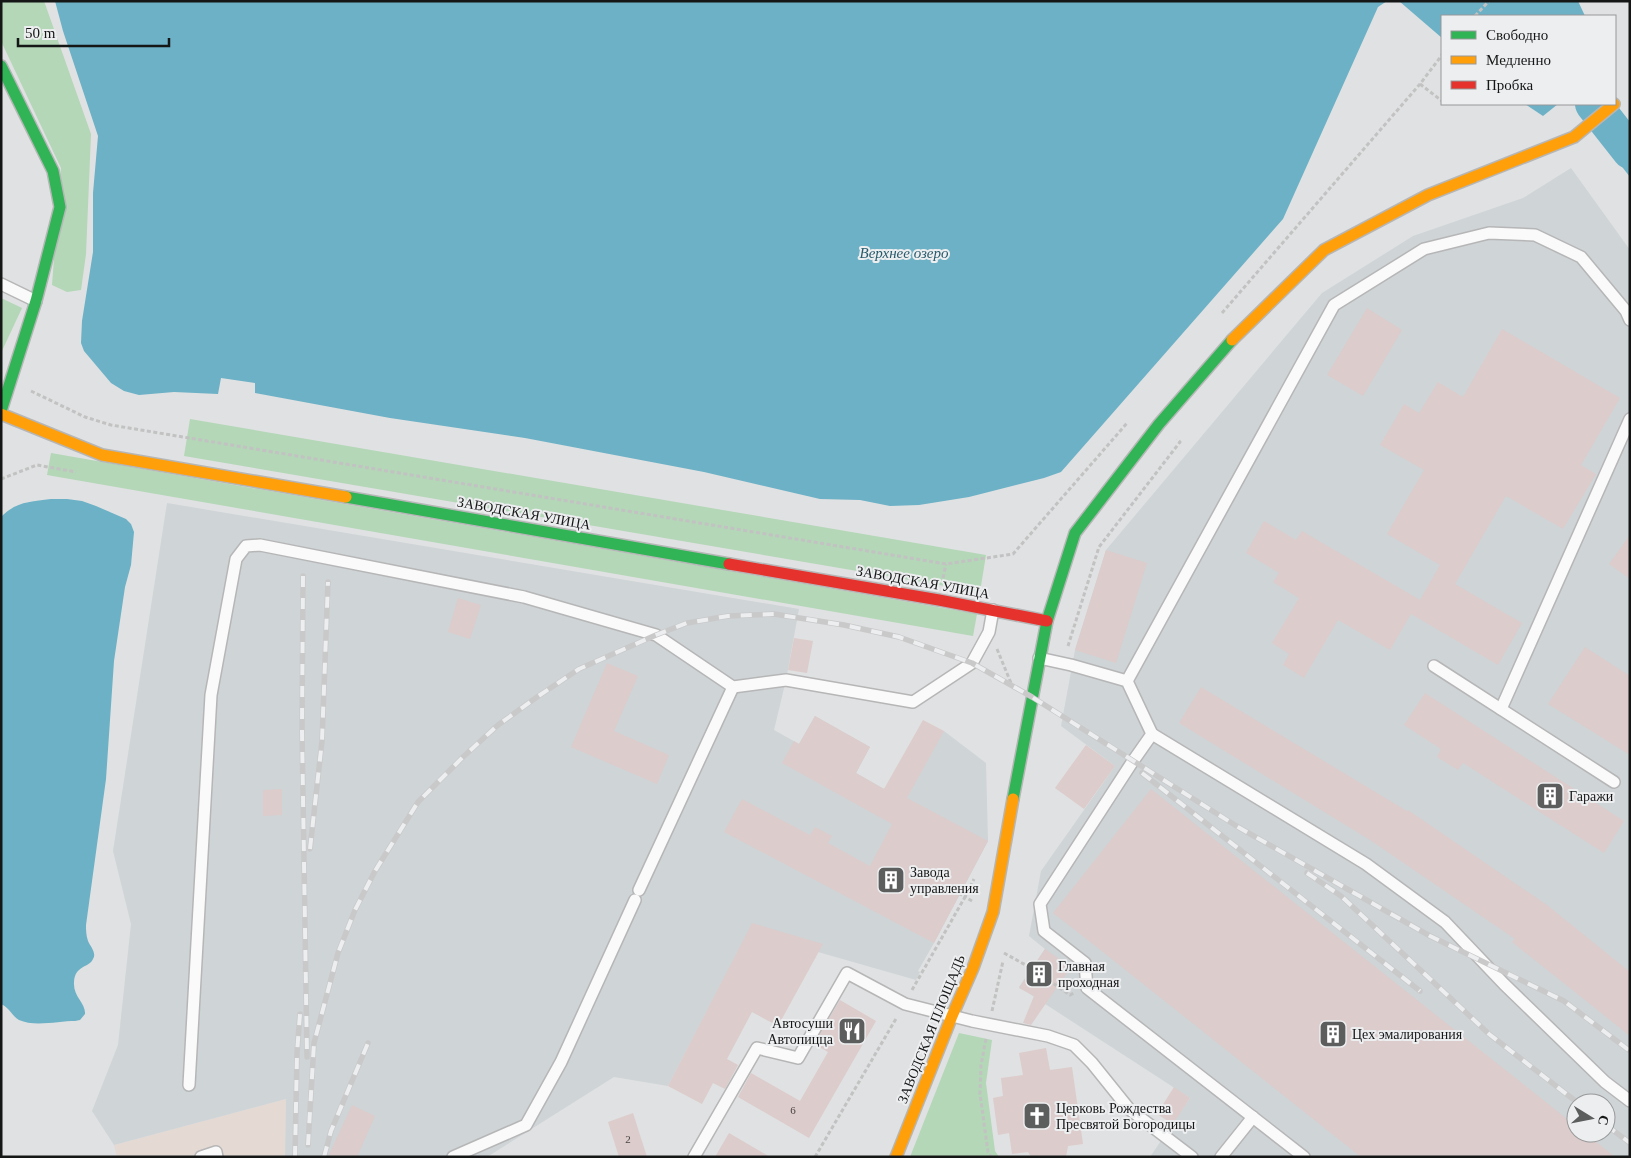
<svg xmlns="http://www.w3.org/2000/svg" width="1631" height="1158" font-family="'Times New Roman',serif">
  <style>
    .commercial { fill: #e4d9d3 }
    .built { fill: #cfd4d7; fill-rule: evenodd }
    .green { fill: #b3d7b7 }
    .water { fill: #6cb1c6 }
    .lines { fill: none; stroke-linecap: round; stroke-linejoin: round }
    .river { stroke: #6cb1c6; stroke-width: 36 }
    .building { fill: #dccccb }
    .lane-casing { stroke: #b6b6b7; stroke-width: 14 }
    .fast-casing { stroke: #b6b6b7; stroke-width: 14 }
    .slow-casing { stroke: #b6b6b7; stroke-width: 14 }
    .jam-casing { stroke: #b6b6b7; stroke-width: 14 }
    .path { stroke: #c2c2c2; stroke-width: 3; stroke-dasharray: 4 2.5; stroke-linecap: butt }
    .lane { stroke: #fafafb; stroke-width: 11 }
    .fast { stroke: #30b455; stroke-width: 11 }
    .slow { stroke: #ff9f0a; stroke-width: 11 }
    .jam { stroke: #e5322d; stroke-width: 11 }
    .rail-casing { stroke: #c9c9ca; stroke-width: 5.5 }
    .rail { stroke: #edeef0; stroke-width: 4; stroke-dasharray: 11; stroke-linecap: butt }
    .labels { text-anchor: middle; stroke-width: 4; stroke-linejoin: round; paint-order: stroke }
    .number-label { font-size: 11px; fill: #474443 }
    .street-label { font-size: 14px; fill: #151616; stroke: #edeef0 }
    .poi-label { font-size: 14px; fill: #151616; stroke: #edeef0; text-anchor: start }
    .water-label { font-size: 15px; font-style: italic; fill: #275b6c; stroke: #edeef0 }
  </style>
  <rect width="100%" height="100%" fill="#e0e1e2"/>
  <polygon class="commercial" points="286,1099 285,1157 117,1157 114,1145"/>
  <g class="built">
    <path d="M1571,168l59,82v907h-480l40,-59 -171,-111 26,-38 -16,-13 12,-65 74,-105 -54,-40 14,-76 31,-100 216,-257 91,-57 110,-38zM1576,1103h30v30h-30z"/>
    <polygon points="167,503 799,609 786,680 774,730 799,744 815,716 870,747 856,773 884,789 944,731 986,763 988,841 934,943 918,971 920,972 916,980 748,932 668,1086 614,1077 487,1157 285,1157 286,1099 114,1145 92,1111 118,1045 131,924 113,851"/>
  </g>
  <g class="green">
    <polygon points="1,1 44,1 91,134 86,254 81,290 67,292 52,285 61,168 1,41"/>
    <polygon points="1,298 22,308 1,353"/>
    <polygon points="190,419 986,555 980,592 184,456"/>
    <polygon points="51,453 977,614 973,636 47,475"/>
    <polygon points="959,1033 992,1040 986,1083 995,1151 999,1157 910,1157"/>
  </g>
  <g class="water">
    <polygon points="55,1 1387,1 1378,7 1283,219 1061,472 1044,478 969,497 919,505 890,506 860,500 820,499 704,472 525,438 390,418 255,393 255,383 221,378 218,394 174,392 139,395 124,391 111,383 84,351 81,343 82,321 93,252 93,193 98,136 63,31"/>
    <polygon points="1399,1 1578,1 1585,16 1442,16 1442,38"/>
    <polygon points="1525,104 1558,104 1543,116"/>
    <polygon points="1630,133 1630,177 1609,150"/>
    <path d="M51,499h16l15,2 14,5 30,13 5,5 3,8 -3,33 -6,22 -11,74 -8,118 -20,146c0,5 0,10 2,16 2,5 9,12 5,18 -4,9 -18,6 -19,23 -1,15 12,21 11,32l-5,6 -5,1c-16,0 -41,6 -56,-1 -7,-4 -10,-13 -18,-16v-487c16,-16 29,-15 50,-18z"/>
  </g>
  <g class="lines">
    <polyline class="river" points="1593,104 1630,151"/>
  </g>
  <g class="building">
    <polygon points="1367,308 1402,330 1363,396 1327,375"/>
    <polygon points="1502,329 1620,398 1581,465 1596,474 1563,529 1506,496 1455,584 1522,623 1498,665 1411,614 1390,650 1338,620 1304,678 1283,665 1289,654 1272,643 1299,598 1273,582 1279,573 1246,553 1264,521 1296,540 1302,531 1420,600 1440,565 1387,534 1424,470 1380,445 1404,404 1419,413 1438,382 1463,397"/>
    <polygon points="1630,535 1630,579 1609,564"/>
    <polygon points="1106,550 1147,563 1116,663 1075,650"/>
    <polygon points="458,598 481,605 470,639 448,632"/>
    <polygon points="794,638 813,641 807,673 788,670"/>
    <polygon points="1585,647 1630,676 1630,755 1548,704"/>
    <polygon points="607,663 638,676 614,731 669,755 657,784 571,747"/>
    <polygon points="1201,687 1407,811 1408,810 1547,905 1630,972 1630,1036 1512,942 1515,939 1370,840 1179,723"/>
    <polygon points="1425,693 1624,821 1604,853 1463,763 1458,770 1437,757 1441,749 1404,725"/>
    <polygon points="815,716 870,747 856,773 884,789 923,720 944,731 907,798 988,841 934,943 724,832 742,799 810,835 815,827 832,836 828,843 870,866 892,824 782,763 794,741 799,744"/>
    <polygon points="1086,745 1115,766 1084,809 1055,788"/>
    <polygon points="282,789 282,815 263,816 263,790"/>
    <polygon points="1151,789 1576,1126 1576,1133 1585,1133 1615,1157 1361,1157 1089,941 1053,913"/>
    <polygon points="752,923 823,944 778,1026 752,1012 727,1059 738,1065 725,1089 713,1083 702,1104 668,1086"/>
    <polygon points="1045,949 1071,967 1031,1025 1023,1023 1034,996 1019,988"/>
    <polygon points="840,1000 876,1021 809,1138 738,1097 751,1073 800,1101 828,1052 814,1044"/>
    <polygon points="1046,1048 1050,1070 1072,1067 1083,1144 1068,1146 1066,1157 1031,1157 1028,1152 1012,1154 1009,1133 998,1135 993,1098 1003,1096 1001,1078 1023,1075 1019,1053"/>
    <polygon points="1174,1087 1190,1098 1173,1124 1157,1114"/>
    <polygon points="352,1105 375,1116 357,1157 328,1157"/>
    <polygon points="633,1113 647,1157 619,1157 608,1122"/>
    <polygon points="729,1133 770,1157 715,1157"/>
  </g>
  <g class="lines">
    <defs>
      <g id="lane">
        <polyline points="1,284 36,301"/>
        <polyline points="1039,658 1071,665 1127,681 1152,734 1131,764 1040,904 1044,931 1085,963 1087,988 1304,1157"/>
        <polyline points="1434,666 1614,782"/>
        <polyline points="1127,681 1334,305 1424,249 1489,233 1535,235 1581,257 1626,311 1630,320"/>
        <polyline points="1501,709 1630,419"/>
        <polyline points="1152,734 1366,864 1445,922 1504,984 1605,1082 1630,1101"/>
        <polyline points="639,890 733,687"/>
        <polyline points="189,1085 211,695 236,559 246,546 260,545 524,597 656,635 733,687 786,680 913,702 972,663 989,632 993,610"/>
        <polyline points="201,1157 216,1152 217,1157"/>
        <polyline points="453,1157 526,1125 561,1062 635,900"/>
        <polyline points="694,1157 757,1048 798,1058 847,973 905,1004 972,1021 1048,1036 1074,1045 1092,1063 1129,1109 1192,1157"/>
        <polyline points="1221,1157 1253,1117"/>
      </g>
      <g id="fast">
        <polyline points="1,66 53,171 60,207 36,301 1,411"/>
        <polyline points="346,497 729,564"/>
        <polyline points="1013,799 1047,621 1075,533 1159,424 1232,340"/>
      </g>
      <g id="slow">
        <polyline points="1232,340 1324,250 1428,195 1574,137 1614,104"/>
        <polyline points="1,414 102,455 346,497"/>
        <polyline points="896,1157 952,1016 973,968 993,912 1013,799"/>
      </g>
      <polyline id="jam" points="729,564 939,600 1047,621"/>
    </defs>
    <use href="#lane" class="lane-casing"/>
    <use href="#fast" class="fast-casing"/>
    <use href="#slow" class="slow-casing"/>
    <use href="#jam" class="jam-casing"/>
    <g class="path">
      <polyline points="1475,16 1489,1"/>
      <polyline points="1420,84 1442,101"/>
      <polyline points="1222,313 1420,84 1442,55"/>
      <polyline points="31,391 85,417 111,425 946,564 1013,554 1128,422"/>
      <polyline points="1,479 37,465 76,472"/>
      <polyline points="943,578 946,564"/>
      <polyline points="1068,646 1099,547 1180,442 1177,439"/>
      <polyline points="997,649 1011,683"/>
      <polyline points="972,901 965,897 974,879"/>
      <polyline points="1004,953 1031,968 1070,995 1074,993"/>
      <polyline points="912,990 965,897 960,894"/>
      <polyline points="992,1011 1003,961"/>
      <polyline points="986,1039 981,1065 980,1094 988,1152 991,1157"/>
      <polyline points="815,1157 897,1017"/>
    </g>
    <use href="#lane" class="lane"/>
    <use href="#fast" class="fast"/>
    <use href="#slow" class="slow"/>
    <use href="#jam" class="jam"/>
    <defs>
      <g id="rail">
        <polyline points="303,576 302,730 307,1057"/>
        <polyline points="1142,773 1420,991"/>
        <polyline points="310,849 322,741 328,582"/>
        <polyline points="1307,873 1341,896 1489,1034 1578,1103"/>
        <polyline points="1606,1125 1630,1143"/>
        <polyline points="308,1145 314,1043 338,953 355,910 375,871 418,802 463,757 498,725 537,697 579,669 656,635 687,623 728,616 774,614 844,625 899,637 972,663 1032,697 1238,827 1430,936 1564,1001 1630,1051"/>
        <polyline points="295,1157 297,1053 300,1014"/>
        <polyline points="324,1157 331,1131 368,1043"/>
      </g>
    </defs>
    <use href="#rail" class="rail-casing"/>
    <use href="#rail" class="rail"/>
  </g>
  <defs>
    <symbol id="building-square" viewBox="-11 -11 22 22"><rect x="-9" y="-9" width="18" height="18" rx="4" fill="#5c5d5d" stroke="#edeef0"/><path d="M-4-6H4V6H1V3H-1V6H-4ZM-2.5-4.3h1.7v1.8h-1.7ZM.8-4.3h1.7v1.8H.8ZM-2.5-1h1.7V.8h-1.7ZM.8-1h1.7V.8H.8Z" fill="#fff"/></symbol>
    <symbol id="restaurant-square" viewBox="-11 -11 22 22"><rect x="-9" y="-9" width="18" height="18" rx="4" fill="#5c5d5d" stroke="#edeef0"/><path d="M-5-6h1v4h1v-4h1v4h1v-4h1v5L-1.5 .5V6h-2V.5L-5-1ZM5-6V6H3V1.5H1.5Q1.5-4 5-6Z" fill="#fff"/></symbol>
    <symbol id="church-square" viewBox="-11 -11 22 22"><rect x="-9" y="-9" width="18" height="18" rx="4" fill="#5c5d5d" stroke="#edeef0"/><path d="M-1.2-6h2.4v3.5h3.3v2.4h-3.3V6h-2.4V-.1h-3.3v-2.4h3.3Z" fill="#fff"/></symbol>
  </defs>
  <g fill-rule="evenodd">
    <use href="#building-square" x="1534" y="780" width="32" height="32"/>
    <use href="#building-square" x="875" y="864" width="32" height="32"/>
    <use href="#building-square" x="1023" y="958" width="32" height="32"/>
    <use href="#restaurant-square" x="836" y="1015" width="32" height="32"/>
    <use href="#building-square" x="1317" y="1018" width="32" height="32"/>
    <use href="#church-square" x="1021" y="1100" width="32" height="32"/>
  </g>
  <g class="labels">
    <g class="number-label">
      <text x="793" y="1114">6</text>
      <text x="628" y="1143">2</text>
    </g>
    <g class="street-label">
      <text transform="translate(524 513) rotate(10)" y="5">ЗАВОДСКАЯ УЛИЦА</text>
      <text transform="translate(923 582) rotate(10)" y="5">ЗАВОДСКАЯ УЛИЦА</text>
      <text transform="translate(931 1029) rotate(-68)" y="5">ЗАВОДСКАЯ ПЛОЩАДЬ</text>
    </g>
    <g class="poi-label">
      <text x="1569" y="801">Гаражи</text>
      <text x="910" y="877">Завода<tspan x="910" dy="16">управления</tspan></text>
      <text x="1058" y="971">Главная<tspan x="1058" dy="16">проходная</tspan></text>
      <text x="833" y="1028" text-anchor="end">Автосуши<tspan x="833" dy="16">Автопицца</tspan></text>
      <text x="1352" y="1039">Цех эмалирования</text>
      <text x="1056" y="1113">Церковь Рождества<tspan x="1056" dy="16">Пресвятой Богородицы</tspan></text>
    </g>
    <g class="water-label">
      <text x="904" y="258">Верхнее озеро</text>
    </g>
  </g>
  <rect width="1631" height="1158" fill="none" stroke="#151616" stroke-width="5"/>
  <rect x="1441" y="15" width="175" height="90" fill="#edeef0" stroke="#979899"/>
  <rect x="1451" y="31" width="25" height="8" fill="#30b455" stroke="#979899"/>
  <text x="1486" y="40" font-size="15" fill="#151616">Свободно</text>
  <rect x="1451" y="56" width="25" height="8" fill="#ff9f0a" stroke="#979899"/>
  <text x="1486" y="65" font-size="15" fill="#151616">Медленно</text>
  <rect x="1451" y="81" width="25" height="8" fill="#e5322d" stroke="#979899"/>
  <text x="1486" y="90" font-size="15" fill="#151616">Пробка</text>
  <g transform="translate(1591 1118) rotate(100)"><circle r="24" fill="#edeef0" stroke="#979899"/>
  <path d="M0-4L9 19L0 12L-9 19Z" fill="#5c5d5d"/>
  <text y="-8" font-size="14" font-weight="bold" text-anchor="middle" fill="#151616">С</text>
  </g>
  <path d="M18 38v8h151v-8" fill="none" stroke="#151616" stroke-width="2.5"/>
  <text x="25" y="38" font-size="15" fill="#151616" stroke="#edeef0" stroke-width="4" paint-order="stroke">50 m</text>
</svg>
